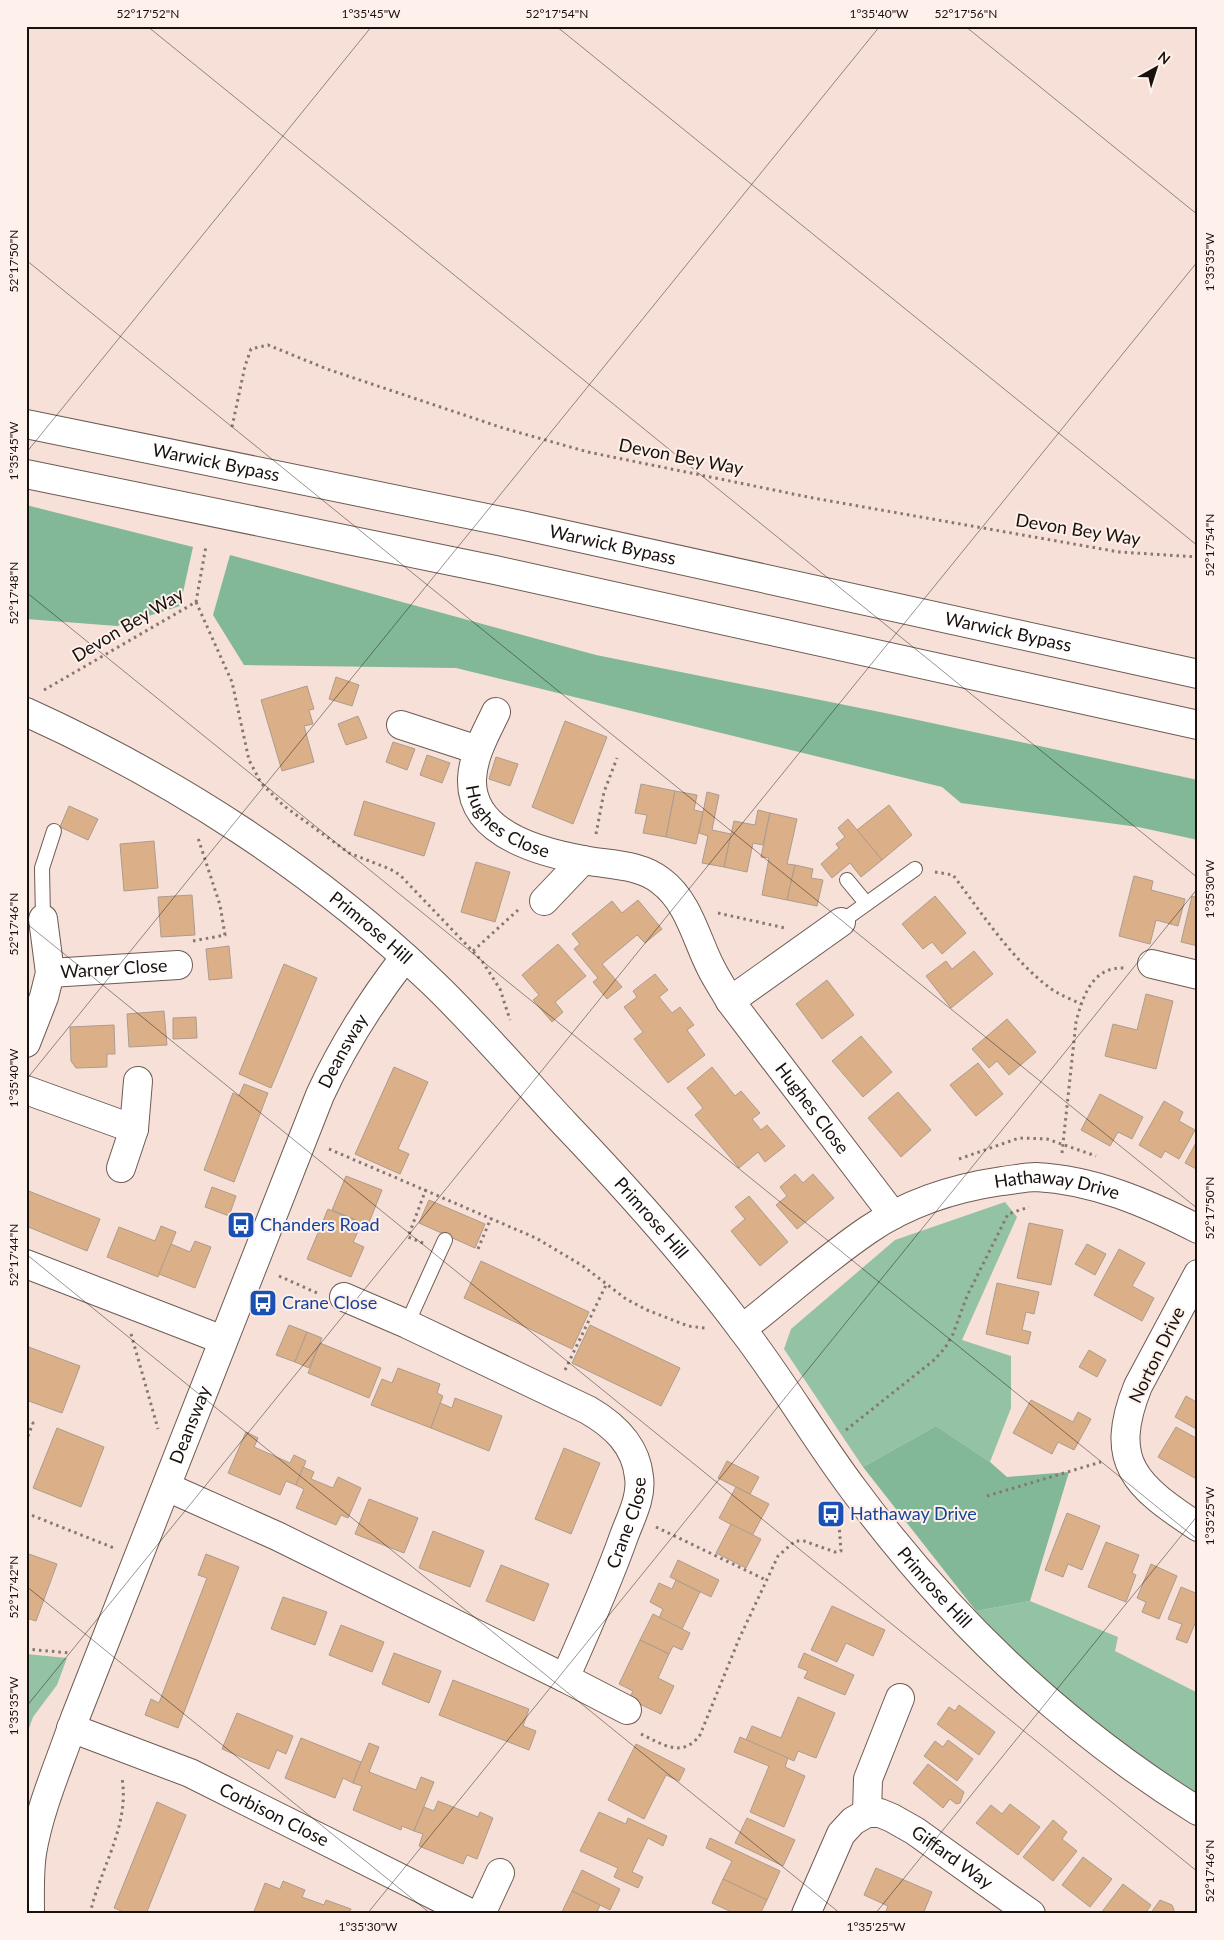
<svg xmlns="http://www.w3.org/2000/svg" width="1224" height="1940" font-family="Lato,sans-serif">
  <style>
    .green { fill: #93c2a5 }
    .forest { fill: #82b897 }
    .building { fill: #dbaf87; stroke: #ad9c8e }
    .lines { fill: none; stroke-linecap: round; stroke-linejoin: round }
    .service-casing { stroke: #6e5b53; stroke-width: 16 }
    .minor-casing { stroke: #6e5b53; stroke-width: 30 }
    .tertiary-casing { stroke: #6e5b53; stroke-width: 30 }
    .trunk-casing { stroke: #6e5b53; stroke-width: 30 }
    .path { stroke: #867771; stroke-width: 3; stroke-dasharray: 2.5 4; stroke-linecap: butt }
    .service { stroke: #fff; stroke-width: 14 }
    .minor { stroke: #fff; stroke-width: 28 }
    .tertiary { stroke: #fff; stroke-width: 28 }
    .trunk { stroke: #fff; stroke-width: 28 }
    .ticks { fill: none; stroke: #18110e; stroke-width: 1; stroke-opacity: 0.45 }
    .labels { text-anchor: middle; stroke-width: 4; stroke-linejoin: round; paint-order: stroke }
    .street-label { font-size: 18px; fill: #18110e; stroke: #fef0ea }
    .transit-label { font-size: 18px; fill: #164399; stroke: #fef0ea; text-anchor: start }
    .neatline { fill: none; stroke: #18110e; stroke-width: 2 }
    .ticks-label { font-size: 12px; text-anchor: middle; fill: #18110e }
  </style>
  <rect width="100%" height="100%" fill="#f7e0d7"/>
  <g class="green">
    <polygon points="1005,1202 1017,1217 962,1340 1011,1356 1011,1408 990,1462 936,1426 863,1467 784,1349 791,1329 895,1240"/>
    <polygon points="1030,1601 1118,1637 1115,1651 1198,1693 1198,1798 1157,1770 1064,1698 1007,1649 976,1611"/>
    <polygon points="26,1654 67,1658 57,1685 33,1717 26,1737"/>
  </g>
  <g class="forest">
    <polygon points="26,505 193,547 180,606 117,626 26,619"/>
    <polygon points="230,555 596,655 885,713 1198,780 1198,840 1138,827 961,803 942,787 456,668 244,665 213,615"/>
    <polygon points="936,1426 990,1462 1007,1477 1069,1472 1030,1601 976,1611 863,1467"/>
  </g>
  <g class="building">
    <polygon points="336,677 359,685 352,706 329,699"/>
    <polygon points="307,686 314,709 309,710 313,724 304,726 314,762 282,771 261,700"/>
    <polygon points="358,716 367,738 346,745 338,724"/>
    <polygon points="565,721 607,737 573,824 532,807"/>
    <polygon points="393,742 415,749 407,770 386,762"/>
    <polygon points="427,755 450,763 442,783 420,775"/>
    <polygon points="496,757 518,764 510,786 489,779"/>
    <polygon points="641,784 675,791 666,837 643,833 647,815 635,813"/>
    <polygon points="675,791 697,795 694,810 703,812 696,844 666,837"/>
    <polygon points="707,792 719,795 712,830 731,834 724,867 702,863 708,836 699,833"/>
    <polygon points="364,801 435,823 424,856 354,835"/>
    <polygon points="889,805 912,835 882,860 857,830"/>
    <polygon points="69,806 98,819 88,840 60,827"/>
    <polygon points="758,810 770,813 763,845 753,843 747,872 724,867 734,821 755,825"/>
    <polygon points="770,813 797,819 787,864 795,865 787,900 762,895 769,858 761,857"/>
    <polygon points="848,819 882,860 861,877 850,863 832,878 821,864 839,848 836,844 845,837 838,828"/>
    <polygon points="154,841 158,888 124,891 120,844"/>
    <polygon points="476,862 510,872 495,922 461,912"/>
    <polygon points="795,865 813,869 811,878 823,880 817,906 787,900"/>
    <polygon points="1134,876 1153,881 1151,890 1185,899 1178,926 1156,920 1150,944 1119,936"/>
    <polygon points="192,895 195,935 161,937 158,897"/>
    <polygon points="935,896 966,933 942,954 932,942 923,949 902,924"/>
    <polygon points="1192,896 1198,898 1198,946 1181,942"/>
    <polygon points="638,900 662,929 645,943 637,935 602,964 622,987 607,999 593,982 598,978 574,949 580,944 572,934 612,901 622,913"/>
    <polygon points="558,944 586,976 555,1002 563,1012 552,1022 533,1000 539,995 522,975"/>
    <polygon points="229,946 232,978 209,980 206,949"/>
    <polygon points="974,951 993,974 951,1008 926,976 946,961 952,969"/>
    <polygon points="284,964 317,978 271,1088 239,1074"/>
    <polygon points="655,974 668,990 659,997 672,1013 680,1007 694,1025 687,1030 705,1055 668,1083 634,1039 643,1032 624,1007 637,997 633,991"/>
    <polygon points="827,980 854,1015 822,1039 796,1004"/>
    <polygon points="1146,994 1173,1001 1156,1069 1105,1056 1113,1024 1137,1030"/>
    <polygon points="164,1011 167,1045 129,1047 127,1014"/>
    <polygon points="196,1017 197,1038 173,1039 173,1018"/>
    <polygon points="1007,1019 1036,1052 1009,1075 997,1061 989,1068 972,1049"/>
    <polygon points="114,1025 115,1054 107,1054 107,1067 76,1068 71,1061 70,1027"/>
    <polygon points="861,1036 892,1072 863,1097 832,1061"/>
    <polygon points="978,1063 1003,1094 976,1116 950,1085"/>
    <polygon points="394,1067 428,1082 398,1149 409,1154 400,1174 355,1154"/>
    <polygon points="712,1067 735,1096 741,1091 760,1113 752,1119 761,1130 767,1125 785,1146 765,1162 758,1152 739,1168 695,1115 703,1108 687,1088"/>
    <polygon points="244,1084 268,1093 234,1182 204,1170 233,1093 239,1096"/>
    <polygon points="898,1092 931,1130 901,1157 868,1118"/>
    <polygon points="1100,1094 1143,1117 1132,1139 1118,1132 1110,1146 1081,1130"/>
    <polygon points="1164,1101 1183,1112 1179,1121 1195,1130 1179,1159 1165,1151 1161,1158 1139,1145"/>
    <polygon points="1198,1139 1198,1170 1185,1163"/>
    <polygon points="795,1174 803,1183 813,1174 834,1198 797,1229 776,1205 787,1196 780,1187"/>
    <polygon points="346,1176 382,1190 368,1225 332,1210"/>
    <polygon points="212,1187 236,1196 229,1216 205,1207"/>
    <polygon points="26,1190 100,1219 87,1251 26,1226"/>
    <polygon points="749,1196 788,1242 760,1266 731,1231 745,1219 735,1207"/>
    <polygon points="429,1200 485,1224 475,1248 419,1223"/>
    <polygon points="328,1209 362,1223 353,1242 364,1247 351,1277 307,1259"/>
    <polygon points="1029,1223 1063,1230 1051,1285 1017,1278"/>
    <polygon points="161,1226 176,1232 158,1277 107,1257 119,1227 155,1241"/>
    <polygon points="195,1241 211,1247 195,1288 159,1274 171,1244 190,1252"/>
    <polygon points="1087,1244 1106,1254 1095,1275 1075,1264"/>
    <polygon points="1119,1249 1145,1263 1132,1286 1154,1298 1142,1321 1094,1295"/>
    <polygon points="481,1261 589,1312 572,1349 464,1298"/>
    <polygon points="997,1283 1039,1292 1034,1314 1026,1312 1022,1330 1031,1332 1028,1344 986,1334"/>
    <polygon points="289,1325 307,1332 295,1362 276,1355"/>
    <polygon points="590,1325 680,1368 661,1406 572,1363"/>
    <polygon points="307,1332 322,1338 309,1368 295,1362"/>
    <polygon points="320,1343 381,1368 369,1398 308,1373"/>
    <polygon points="26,1346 80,1366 62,1413 26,1400"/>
    <polygon points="1089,1350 1106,1360 1097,1377 1079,1367"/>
    <polygon points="398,1368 440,1384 437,1393 443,1396 431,1428 371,1405 382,1379 392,1383"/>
    <polygon points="1186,1396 1198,1403 1198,1430 1175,1417"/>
    <polygon points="455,1398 502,1416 489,1451 431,1428 440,1403 452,1408"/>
    <polygon points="1031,1400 1073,1422 1078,1412 1091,1419 1074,1450 1058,1442 1052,1454 1013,1433"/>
    <polygon points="1176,1427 1198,1439 1198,1480 1158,1457"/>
    <polygon points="57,1428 104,1447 81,1507 33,1488"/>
    <polygon points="246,1432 258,1438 254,1447 290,1463 294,1455 306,1461 296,1485 286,1481 280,1495 228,1473"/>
    <polygon points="564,1448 600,1463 571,1534 535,1519"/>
    <polygon points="727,1461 759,1477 750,1494 718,1478"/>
    <polygon points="303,1467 314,1472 311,1479 333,1488 338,1477 361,1488 348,1518 341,1515 336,1525 296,1508 304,1489 296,1485"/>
    <polygon points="736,1487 769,1504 752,1536 719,1518"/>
    <polygon points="369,1499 418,1518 404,1553 355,1534"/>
    <polygon points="1067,1513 1100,1526 1082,1570 1068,1564 1063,1577 1045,1570"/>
    <polygon points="731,1524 761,1539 746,1568 716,1553"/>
    <polygon points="433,1531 484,1551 470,1587 419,1568"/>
    <polygon points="1106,1542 1139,1555 1132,1573 1136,1575 1126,1602 1088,1587"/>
    <polygon points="26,1553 57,1564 36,1621 26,1618"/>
    <polygon points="206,1554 239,1567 178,1728 145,1715 151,1699 159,1703 207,1578 198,1575"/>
    <polygon points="678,1560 719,1580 711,1597 670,1577"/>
    <polygon points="1151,1564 1177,1576 1159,1619 1142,1612 1146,1602 1137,1598"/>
    <polygon points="501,1565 549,1584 534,1621 486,1601"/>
    <polygon points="676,1580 700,1592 682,1629 659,1618 663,1609 650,1602 659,1583 672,1589"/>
    <polygon points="1181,1587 1198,1594 1196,1608 1198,1616 1187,1643 1176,1639 1182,1624 1168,1619"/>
    <polygon points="283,1597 327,1612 315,1645 271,1629"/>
    <polygon points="832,1606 885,1630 873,1656 846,1643 837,1662 811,1650"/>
    <polygon points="653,1614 690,1633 682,1650 673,1646 669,1654 640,1640"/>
    <polygon points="341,1625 384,1642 372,1672 329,1655"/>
    <polygon points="640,1640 669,1654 658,1678 674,1686 661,1714 629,1699 633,1691 619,1684"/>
    <polygon points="394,1653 441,1671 429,1703 382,1684"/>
    <polygon points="804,1653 854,1675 845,1695 804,1678 808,1671 798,1667"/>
    <polygon points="453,1680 529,1709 523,1726 536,1731 529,1750 439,1715"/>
    <polygon points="798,1697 835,1713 816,1758 798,1751 794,1761 746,1740 752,1726 781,1738"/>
    <polygon points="959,1705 995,1732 979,1755 937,1724 949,1707 955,1711"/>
    <polygon points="237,1713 293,1736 286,1754 277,1750 269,1769 222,1749"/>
    <polygon points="740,1737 788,1758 785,1767 805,1776 784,1827 750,1812 769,1766 734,1752"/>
    <polygon points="301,1738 361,1762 353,1783 343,1778 335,1798 285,1778"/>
    <polygon points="948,1740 973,1759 957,1781 924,1756 935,1741 943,1747"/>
    <polygon points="369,1743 379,1747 369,1772 416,1790 421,1777 434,1782 414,1831 402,1826 401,1830 353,1810 362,1786 353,1783"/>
    <polygon points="636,1744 685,1769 679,1781 666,1775 644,1819 608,1800"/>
    <polygon points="928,1764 964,1792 960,1803 956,1804 950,1799 943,1808 913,1783"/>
    <polygon points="438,1801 478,1817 480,1812 493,1818 477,1859 467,1855 463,1864 419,1846 423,1834 414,1831 424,1807 434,1811"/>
    <polygon points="157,1802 186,1815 146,1914 129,1914 114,1908"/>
    <polygon points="1010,1804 1040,1827 1018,1855 976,1823 991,1805 1002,1814"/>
    <polygon points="599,1812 626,1824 628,1818 667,1836 663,1846 648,1838 632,1872 643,1877 638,1888 614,1877 618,1868 580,1851"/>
    <polygon points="747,1818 795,1840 783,1866 735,1843"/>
    <polygon points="1053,1820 1067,1832 1062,1839 1077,1851 1053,1881 1023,1857"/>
    <polygon points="710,1838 780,1871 767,1900 723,1879 732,1861 706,1848"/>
    <polygon points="1083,1857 1112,1879 1090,1907 1062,1885"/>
    <polygon points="876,1868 932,1892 923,1914 885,1914 888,1906 864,1895"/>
    <polygon points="582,1870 620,1889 610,1910 572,1891"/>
    <polygon points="723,1879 767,1900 760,1914 736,1914 712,1903"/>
    <polygon points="283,1881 305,1890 302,1897 324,1905 326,1900 351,1909 349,1914 253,1914 265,1883 280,1889"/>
    <polygon points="1123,1884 1151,1905 1145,1914 1101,1913"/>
    <polygon points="572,1891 600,1905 596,1914 561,1914"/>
    <polygon points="1160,1900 1172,1905 1174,1910 1172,1914 1150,1914"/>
  </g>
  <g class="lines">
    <defs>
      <g id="service">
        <polyline points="847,880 866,903"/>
        <polyline points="43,919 42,868 54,831"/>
        <polyline points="841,922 915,869"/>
        <polyline points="407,1324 445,1240"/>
      </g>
      <g id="minor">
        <path id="s1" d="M496,712c-10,21 -23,43 -24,67 -2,57 75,75 117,82 24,4 52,4 72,20 28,21 35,58 50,87 6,12 13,22 19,33l163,214"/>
        <polyline points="401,725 478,750"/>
        <polyline points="544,901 583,860"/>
        <polyline points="1152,964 1198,975"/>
        <path id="s2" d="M50,973l128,-8"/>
        <polyline points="730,1001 841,922"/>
        <polyline points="26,1043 44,997 50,973 43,919"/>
        <polyline points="26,1090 134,1129"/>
        <polyline points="121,1168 134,1129 138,1081"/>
        <polyline points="26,1264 223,1340"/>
        <path d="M1198,1274l-60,112c-31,77 -2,100 60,141"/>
        <path id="s3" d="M742,1329c42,-33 82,-69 126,-99 41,-28 86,-42 134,-49 11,-1 23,-4 34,-4 58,3 111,26 162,52"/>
        <path id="s4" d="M167,1487l110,49 288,142c21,-47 42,-94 59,-142 7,-19 18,-39 15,-59 -3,-32 -25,-52 -51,-67l-181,-86 -63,-27"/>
        <polyline points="565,1678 627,1710"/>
        <path id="s5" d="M71,1728l119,45 282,141"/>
        <polyline points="867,1813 868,1779 900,1698"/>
        <path id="s6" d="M30,1914c0,-20 -1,-41 2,-61 8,-47 28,-90 43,-135l245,-623c23,-50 51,-94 85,-138"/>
        <polyline points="481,1914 500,1873"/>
        <path id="s7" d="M806,1914l35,-80 12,-13 14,-8h13l12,5 23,13 116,83"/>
      </g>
      <g id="tertiary">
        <path id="s8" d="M26,712c148,67 289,158 406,270 47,45 90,96 134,143 62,65 122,132 176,204 40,52 73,109 112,161 95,128 208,237 344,321"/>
      </g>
      <g id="trunk">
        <path id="s9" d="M26,424l495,101 677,149"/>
        <polyline points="26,474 495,570 1198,725"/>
      </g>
    </defs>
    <use href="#service" class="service-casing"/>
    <use href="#minor" class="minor-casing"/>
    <use href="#tertiary" class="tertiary-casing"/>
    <use href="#trunk" class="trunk-casing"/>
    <g class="path">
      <polyline points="232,427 245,366 251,349 268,345 327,369 503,428 588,452 813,498 1119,552 1198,557"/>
      <polyline points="196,602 232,682 249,760 261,783 284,806 349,853 390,869 400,875 482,961 500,989 510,1020"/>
      <polyline points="44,690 196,602 206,546"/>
      <polyline points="596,834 604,792 617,758"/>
      <path d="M935,872l18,3c28,37 59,85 97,113 9,7 21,11 31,16"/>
      <polyline points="718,913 785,928"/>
      <polyline points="193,941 225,935 220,905 198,838"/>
      <polyline points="473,951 518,910"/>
      <polyline points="329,1149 536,1238 583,1266 626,1299 647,1310 688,1326 705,1328"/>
      <path d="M1062,1153l14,-131c7,-27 17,-56 49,-54"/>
      <polyline points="959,1159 1019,1138 1047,1139 1096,1156"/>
      <polyline points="423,1243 408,1237 426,1189"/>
      <polyline points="478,1249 491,1218"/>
      <polyline points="279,1276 317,1293"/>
      <polyline points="131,1334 158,1429"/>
      <polyline points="565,1370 606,1285"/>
      <polyline points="26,1420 33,1423 26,1441"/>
      <polyline points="846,1430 934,1360 945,1348 953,1334 967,1296 1008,1214 1029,1207"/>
      <polyline points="987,1496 1101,1462"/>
      <polyline points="26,1513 114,1548"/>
      <polyline points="656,1527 766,1580"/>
      <polyline points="26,1649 70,1653"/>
      <path d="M641,1734c21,10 41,25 59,1l39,-96 39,-83 17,-15h9l31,11 6,-1 -2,-27"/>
      <path d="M90,1914c10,-46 40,-88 32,-136"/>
    </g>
    <use href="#service" class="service"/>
    <use href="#minor" class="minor"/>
    <use href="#tertiary" class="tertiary"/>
    <use href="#trunk" class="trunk"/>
  </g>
  <path class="ticks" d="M147,26l1051,852M556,26l642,520M965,26l233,189M26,260l1172,949M26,453l346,-427M26,592l1172,948M26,923l1172,949M26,1080l854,-1054M26,1254l815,660M26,1586l405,328M26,1707l1172,-1446M367,1914l831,-1026M875,1914l323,-399"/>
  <defs>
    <symbol id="bus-square" viewBox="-11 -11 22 22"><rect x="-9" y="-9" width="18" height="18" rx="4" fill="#1a4fb4" stroke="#fef0ea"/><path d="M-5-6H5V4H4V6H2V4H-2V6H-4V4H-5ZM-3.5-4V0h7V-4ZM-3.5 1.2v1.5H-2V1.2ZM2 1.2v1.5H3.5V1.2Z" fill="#fff"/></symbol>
  </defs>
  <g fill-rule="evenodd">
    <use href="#bus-square" x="225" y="1209" width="32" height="32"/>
    <use href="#bus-square" x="247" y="1287" width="32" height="32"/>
    <use href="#bus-square" x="815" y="1498" width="32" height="32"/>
  </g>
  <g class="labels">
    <g class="street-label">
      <text transform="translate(681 457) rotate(11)" y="6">Devon Bey Way</text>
      <text dy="6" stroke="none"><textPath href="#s9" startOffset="194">Warwick Bypass</textPath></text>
      <text transform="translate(1078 530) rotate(9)" y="6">Devon Bey Way</text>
      <text dy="6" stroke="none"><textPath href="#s9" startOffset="599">Warwick Bypass</textPath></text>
      <text transform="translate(128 625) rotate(-31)" y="6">Devon Bey Way</text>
      <text dy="6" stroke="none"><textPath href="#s9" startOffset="1004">Warwick Bypass</textPath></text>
      <text dy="6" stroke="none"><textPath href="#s1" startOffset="132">Hughes Close</textPath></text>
      <text dy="6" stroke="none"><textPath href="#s8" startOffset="408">Primrose Hill</textPath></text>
      <text dy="6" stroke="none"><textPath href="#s2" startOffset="64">Warner Close</textPath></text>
      <text dy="6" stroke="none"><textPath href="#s6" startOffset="922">Deansway</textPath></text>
      <text dy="6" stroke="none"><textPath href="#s1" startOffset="578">Hughes Close</textPath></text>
      <text dy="6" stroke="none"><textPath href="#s3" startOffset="360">Hathaway Drive</textPath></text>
      <text dy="6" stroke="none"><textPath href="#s8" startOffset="812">Primrose Hill</textPath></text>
      <text transform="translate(1157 1355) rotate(-64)" y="6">Norton Drive</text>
      <text dy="6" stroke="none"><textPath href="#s6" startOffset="518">Deansway</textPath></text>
      <text dy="6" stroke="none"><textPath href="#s4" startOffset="609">Crane Close</textPath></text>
      <text dy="6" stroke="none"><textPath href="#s8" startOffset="1278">Primrose Hill</textPath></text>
      <text dy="6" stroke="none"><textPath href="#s5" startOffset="221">Corbison Close</textPath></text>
      <text dy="6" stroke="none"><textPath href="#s7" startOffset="219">Giffard Way</textPath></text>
    </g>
    <g class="transit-label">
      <text x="260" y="1231">Chanders Road</text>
      <text x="282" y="1309">Crane Close</text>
      <text x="850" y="1520">Hathaway Drive</text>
    </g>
  </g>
  <rect width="1224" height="1940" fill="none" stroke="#fef0ea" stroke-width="55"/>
  <g transform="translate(1156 68) rotate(39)" stroke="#fef0ea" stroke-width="4" paint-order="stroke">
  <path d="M0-4L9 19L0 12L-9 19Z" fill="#18110e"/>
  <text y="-8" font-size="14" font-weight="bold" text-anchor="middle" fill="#18110e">N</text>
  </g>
  <rect x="28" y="28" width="1168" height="1884" class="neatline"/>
  <g class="ticks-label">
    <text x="148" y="18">52°17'52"N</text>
    <text x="371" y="18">1°35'45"W</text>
    <text x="557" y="18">52°17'54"N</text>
    <text x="879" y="18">1°35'40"W</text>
    <text x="966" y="18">52°17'56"N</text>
    <text transform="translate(14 261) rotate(-90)" y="4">52°17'50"N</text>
    <text transform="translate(1210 262) rotate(-90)" y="4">1°35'35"W</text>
    <text transform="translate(14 451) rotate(-90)" y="4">1°35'45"W</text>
    <text transform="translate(1210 545) rotate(-90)" y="4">52°17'54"N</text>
    <text transform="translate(14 593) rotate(-90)" y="4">52°17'48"N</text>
    <text transform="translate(1210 889) rotate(-90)" y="4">1°35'30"W</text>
    <text transform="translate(14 924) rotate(-90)" y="4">52°17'46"N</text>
    <text transform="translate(14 1078) rotate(-90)" y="4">1°35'40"W</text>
    <text transform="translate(1210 1208) rotate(-90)" y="4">52°17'50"N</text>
    <text transform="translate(14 1255) rotate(-90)" y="4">52°17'44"N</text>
    <text transform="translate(1210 1516) rotate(-90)" y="4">1°35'25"W</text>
    <text transform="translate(14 1587) rotate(-90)" y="4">52°17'42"N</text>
    <text transform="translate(14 1706) rotate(-90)" y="4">1°35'35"W</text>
    <text transform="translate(1210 1871) rotate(-90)" y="4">52°17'46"N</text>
    <text x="368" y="1931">1°35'30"W</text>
    <text x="876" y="1931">1°35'25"W</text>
  </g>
</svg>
